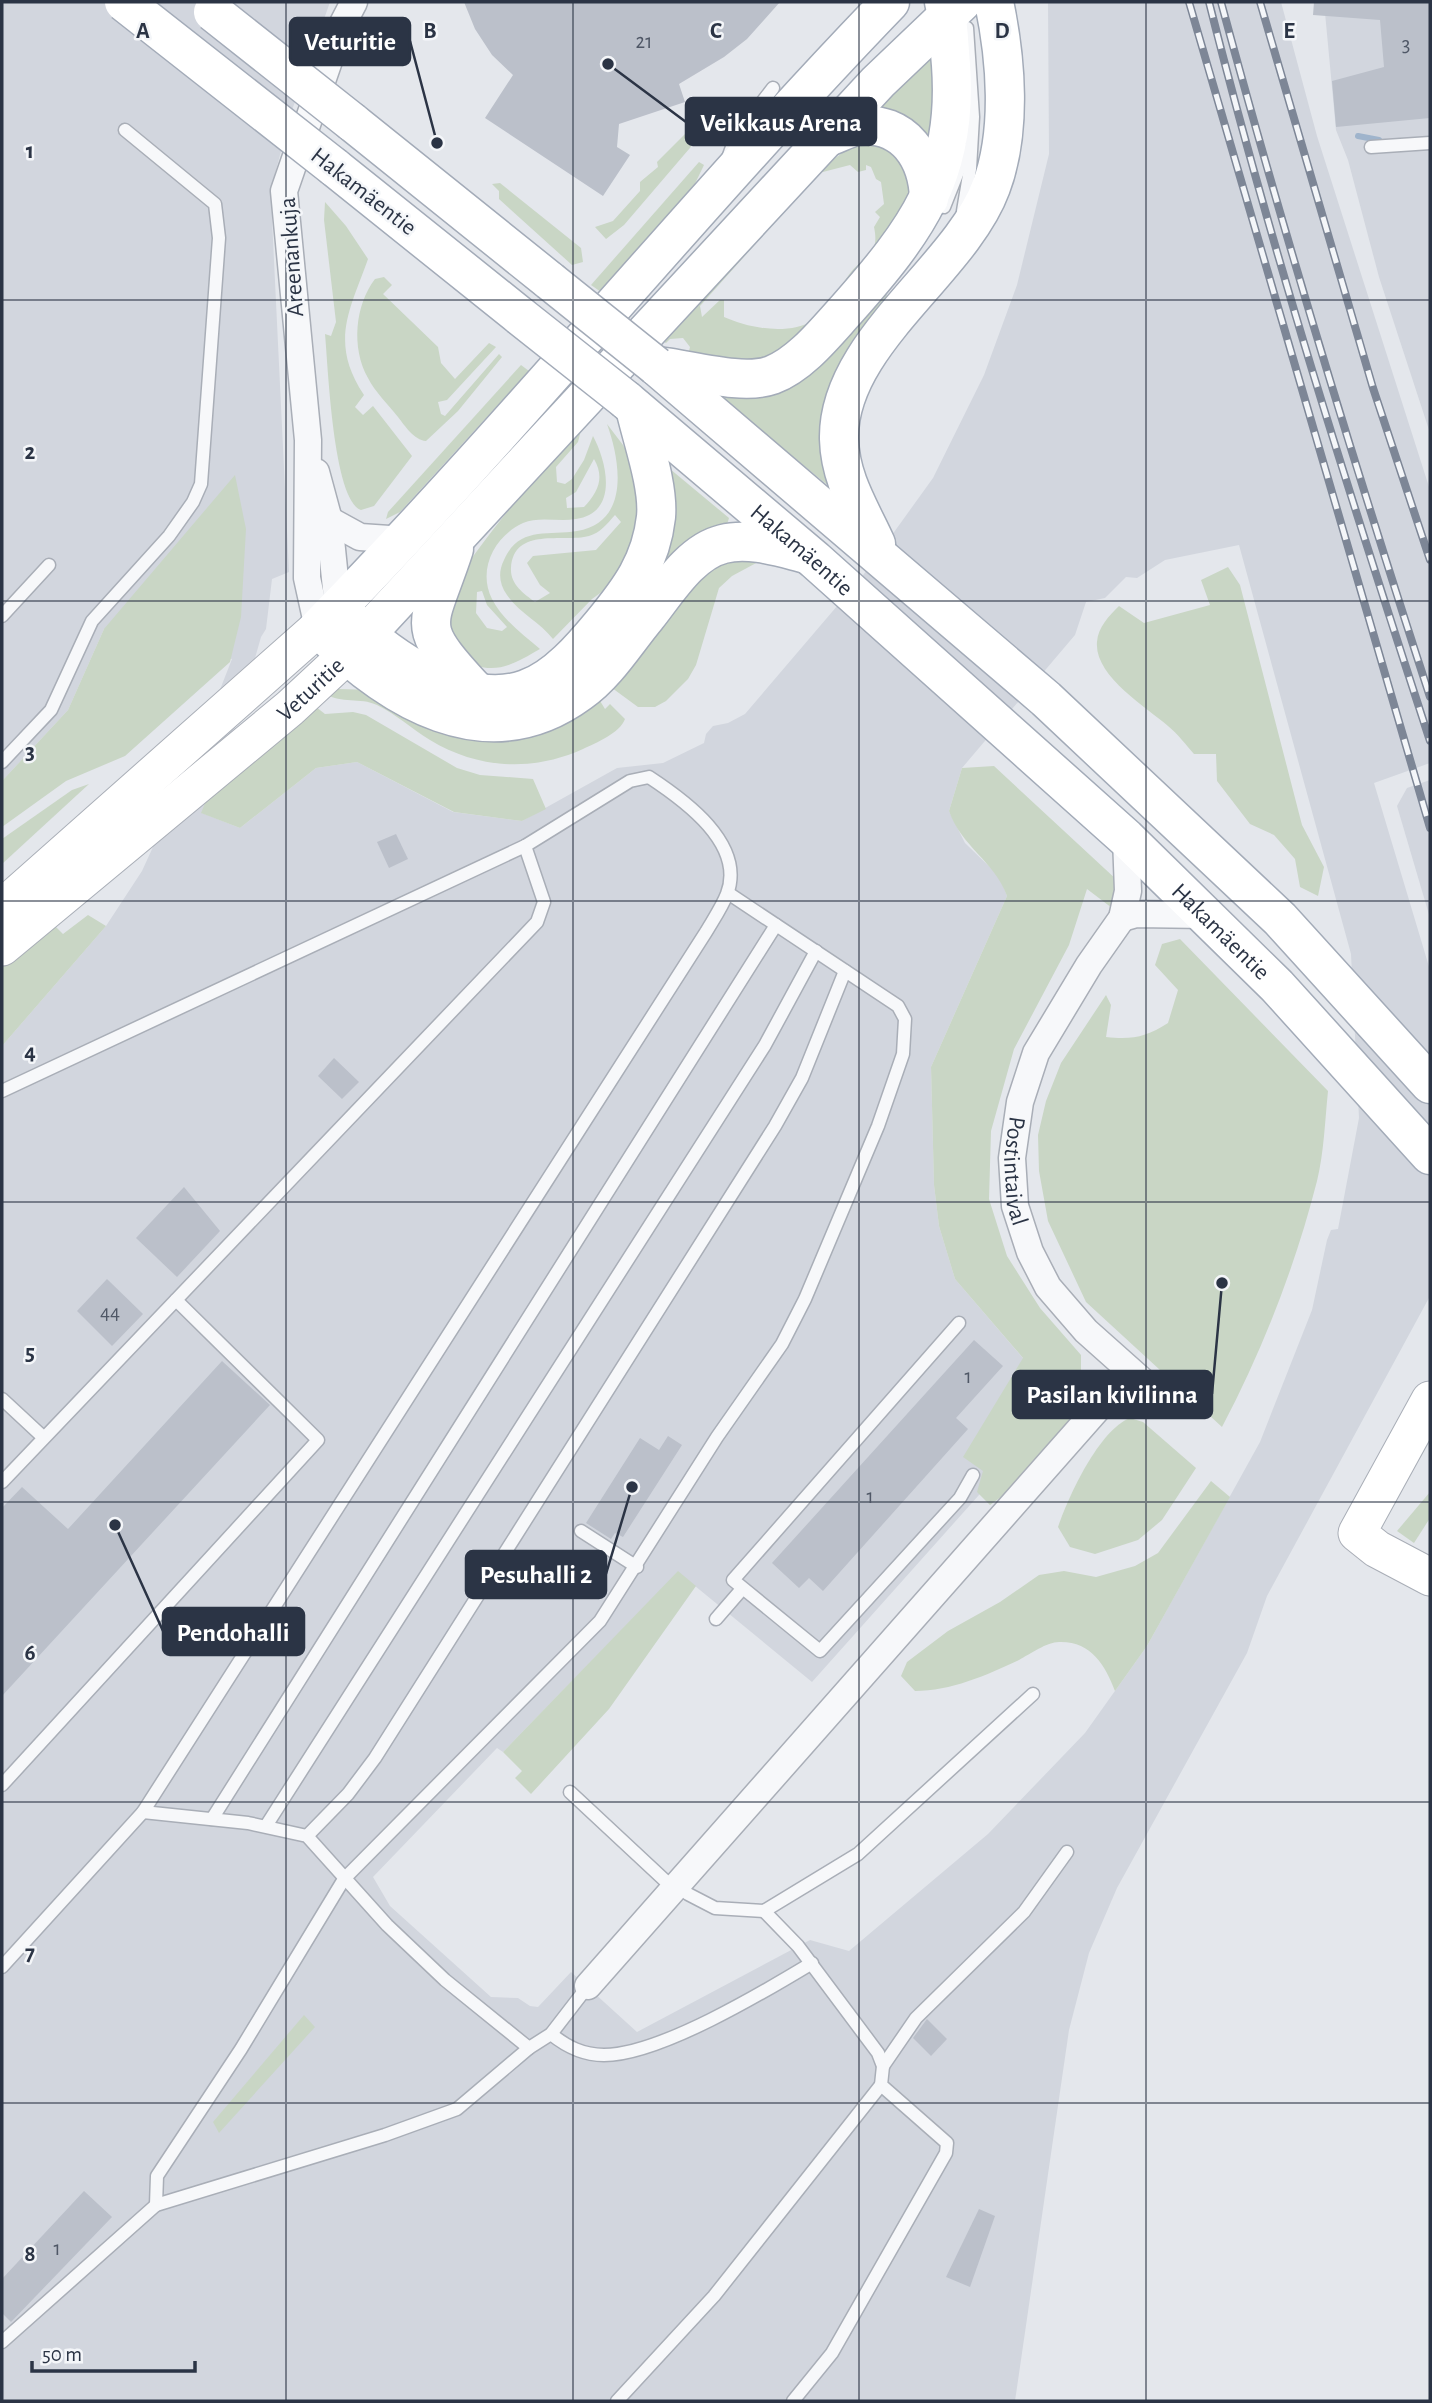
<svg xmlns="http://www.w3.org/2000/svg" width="1432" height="2403" font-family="'Alegreya Sans',sans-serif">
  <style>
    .built { fill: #d2d6de; fill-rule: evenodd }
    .green { fill: #c9d6c5; fill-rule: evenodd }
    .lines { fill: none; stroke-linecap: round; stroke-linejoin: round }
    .stream { stroke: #9fb4cc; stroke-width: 6 }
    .building { fill: #bbc0ca }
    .lane-casing { stroke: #a9aeb7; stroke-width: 15 }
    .street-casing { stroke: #a9aeb7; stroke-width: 29 }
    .secondary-casing { stroke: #a9aeb7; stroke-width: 39 }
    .primary-casing { stroke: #a3abb8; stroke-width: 41 }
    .lane { stroke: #f7f8fa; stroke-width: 12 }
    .street { stroke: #f7f8fa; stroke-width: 26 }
    .secondary { stroke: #fff; stroke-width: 37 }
    .primary { stroke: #fff; stroke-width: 38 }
    .rail-casing { stroke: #7d8696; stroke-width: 8 }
    .rail { stroke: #f4f6f9; stroke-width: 5; stroke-dasharray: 16; stroke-linecap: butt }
    .primary-bridge-casing { stroke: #a3abb8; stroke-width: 41; stroke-linecap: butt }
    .primary-bridge { stroke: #fff; stroke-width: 38 }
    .grid { fill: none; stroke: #2b3445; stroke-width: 2; stroke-opacity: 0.55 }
    .labels { text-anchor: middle; stroke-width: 5; stroke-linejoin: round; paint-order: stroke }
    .number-label { font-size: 21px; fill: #4f5766 }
    .street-label { font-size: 24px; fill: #2b3445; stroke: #f4f6f9 }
    .grid-label { font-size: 23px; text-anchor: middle; font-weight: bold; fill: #2b3445; stroke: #f4f6f9; stroke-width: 5; stroke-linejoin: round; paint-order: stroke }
    .leader { fill: none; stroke: #2b3445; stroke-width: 2.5 }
    .callout-dot { fill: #2b3445; stroke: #f4f6f9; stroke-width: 2.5 }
    .callout { fill: #2b3445; stroke: #2b3445; stroke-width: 2.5 }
    .callout-label { font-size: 26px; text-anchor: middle; font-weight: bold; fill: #fff }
  </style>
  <rect width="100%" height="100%" fill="#e4e7ec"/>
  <g class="built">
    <path d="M2,2h328l-39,111 -16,61 -3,45 17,353 -17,7 -6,50 -5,8 -26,91 -33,85 38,15 76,-60 41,-6 96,50 69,9 95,-53 46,-5 41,-20 2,-9 7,-8 15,-3 17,-9 116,-136 72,-100 51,-103 33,-90 32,-131 -1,-152h233l36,134 113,354v273l-56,20 56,187v326l-163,300 -20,57 -130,235 -28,65 -20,77 -54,371h-1013v-1355l104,-120 36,-55 48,-105 42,-107 -128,-30 -36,81 -66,71zM1239,545l112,409 8,164 -21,111 -7,1 -4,10 -15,70 -52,132 -113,204 -62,87 -97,101 -139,117 -39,-11 -173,92 -66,-60 -33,35 -8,-1 -12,-8 -27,-1 -101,-91 -17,-29 124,-129 6,4 175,-180 134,110 175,-196 53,-108 -85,-99 -16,-53 -5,-41 -3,-118 76,-171 -7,-19 -35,-34 -16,-32 13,-43 113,-133 11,-33 19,-4 21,-21 11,1 28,-18z"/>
    <polygon points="1324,2 1430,2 1430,433 1379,277 1348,160 1336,130"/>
    <polygon points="1430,780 1430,918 1397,806 1407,788"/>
  </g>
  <g class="green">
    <polygon points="937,47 940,148 874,111"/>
    <polygon points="713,106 719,114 624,225 606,239 595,227 613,221 640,191 640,182 658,167 657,162"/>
    <path d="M867,141c13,0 24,3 34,12 45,40 -28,116 -54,145 -25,27 -47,62 -85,70 -32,7 -59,-4 -87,-17h14l1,-4 -7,-9 -13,1 -4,4 -7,-4 167,-174 24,-18zM850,165l8,7 8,-2v-5l5,2 5,12 5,3 3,22 -9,8 5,5 -6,10c6,28 -9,28 -23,45 -11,14 -21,38 -37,48 -26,16 -65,8 -90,-3v-17h-4l-18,17 -2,-11 119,-133z"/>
    <polygon points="699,162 704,165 689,196 601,292 591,285"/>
    <polygon points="500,183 581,248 583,262 572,265 499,199 499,191 492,184"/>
    <path d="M325,202l21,24 22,33c-18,51 -39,83 -4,136l-9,12 8,8 10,-9 39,50 -38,50 -13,4c-28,-10 -33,-145 -36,-176l6,2 5,-14 -12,-102z"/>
    <path d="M384,277l8,8 -9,9 55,53 3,16 14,16 34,-36 7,4 -49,53 -9,2 3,12 4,2 54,-62 3,3 -44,54 -32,30c-12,-1 -21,-15 -28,-24 -10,-13 -23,-25 -30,-39 -17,-30 -13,-73 7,-99z"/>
    <polygon points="884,292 887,295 865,337 830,487 711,390 817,368 842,344"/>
    <polygon points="521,365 529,371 400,512 386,519 388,512"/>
    <path d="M607,424l16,21 12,22 7,63 -17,45 -33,24 -39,40c-13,-17 -34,-26 -46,-44 -8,-11 -9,-23 -3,-35 15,-34 43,-24 73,-29 54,-9 43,-71 30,-107zM615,515l6,7 -25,28 -63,6 -6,7 13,22 10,8 -15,9c-12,-9 -25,-18 -24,-34 3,-42 52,-25 78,-32 11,-3 18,-12 26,-21z"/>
    <path d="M582,426l-4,16 -22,25 1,15 8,2 7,-5 12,-19 9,-24c14,26 26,77 -17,83 -18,3 -37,-3 -53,4 -28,13 -46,46 -31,76 10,20 31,36 48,50 -31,18 -47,27 -81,10l-18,-55c41,-65 89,-122 141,-178zM594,459c11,19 4,33 -10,48l-17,1 -1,-10 10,-6zM482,591l5,14 20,22 -5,4 -15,-3 -11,-15 1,-21z"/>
    <polygon points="664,464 729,518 724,534 657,570"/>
    <polygon points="235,475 246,529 241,617 230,662 125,756 66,781 2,827 2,781 68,710 104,629"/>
    <polygon points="736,560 758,562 732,576 719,588 696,665 688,679 666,701 655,707 638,707 608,685 705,570"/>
    <path d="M1228,567l12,18 62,240 22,42 -6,29 -18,-9 -5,-28 -21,-24 -24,-11 -33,-43 -1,-27h-22c-8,-9 -16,-20 -26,-28 -22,-19 -74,-50 -71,-84 1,-15 12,-26 22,-36l25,17 66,-18 -9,-25z"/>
    <path d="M338,689l259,7 8,13 5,-5 15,15c-5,14 -29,24 -42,30 -51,23 -105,20 -153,-9 -18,-11 -34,-26 -53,-35 -17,-8 -36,-1 -51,-11z"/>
    <polygon points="311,703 325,714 353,712 366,715 457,768 480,775 533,779 546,809 522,821 454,812 357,762 316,768 240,828 201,813 210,791"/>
    <path d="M994,766l124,115 -2,30 -29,-22 -18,56 -55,104 -23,82 -2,68 18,57 33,52 41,47v52l-11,18 -61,66 -19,14 -13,-13 6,-21 -20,-14 60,-99 -68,-79 -16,-53 -5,-41 -3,-118 76,-171c-12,-34 -46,-50 -58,-85l13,-43z"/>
    <polygon points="89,784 2,864 2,839 72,790"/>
    <polygon points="88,915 106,926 2,1046 2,961 48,919 63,934"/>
    <path d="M1180,939l148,152c-3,29 -4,61 -11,90 -22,86 -54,168 -95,246l-136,-125 -38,-81 -9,-50 -1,-36 8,-34 15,-38 45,-68 5,10 -5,32c26,3 40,0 62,-14l10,-33 -23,-25 7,-21z"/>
    <path d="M1130,1418l13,4 53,46 -34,52 -24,20 -43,14 -25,-7 -12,-20c10,-30 41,-97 72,-109z"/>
    <path d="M1211,1481l19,16 -83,149 -32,45c-10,-26 -24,-50 -56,-49 -12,0 -29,12 -40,18 -32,15 -68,31 -104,31l-14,-15 6,-14 41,-31 52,-29 39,-27 25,-4 32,6 39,-11 23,-13z"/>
    <polygon points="1430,1492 1430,1518 1414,1543 1397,1531"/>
    <polygon points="678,1571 696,1586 609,1709 531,1794 515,1778 522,1771 503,1752"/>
    <polygon points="304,2015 315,2027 219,2133 213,2122"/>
  </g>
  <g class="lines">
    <polyline class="stream" points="1358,136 1379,140"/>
  </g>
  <g class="building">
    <polygon points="464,2 780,2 747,39 724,57 679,84 685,102 619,124 617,147 630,155 603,196 485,118 513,75 492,55 475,29"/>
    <polygon points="1314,2 1430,2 1430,118 1336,127 1332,81 1384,67 1380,20 1313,15"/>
    <polygon points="396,834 408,859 389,868 377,842"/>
    <polygon points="334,1058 359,1082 342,1099 318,1076"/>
    <polygon points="184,1187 220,1231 177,1277 136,1238"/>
    <polygon points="107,1279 143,1314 112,1346 77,1311"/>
    <polygon points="974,1340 1003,1366 956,1418 968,1429 823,1591 809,1578 799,1588 772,1563"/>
    <polygon points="222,1361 270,1405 2,1696 2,1508 22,1487 68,1529"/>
    <polygon points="668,1436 682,1445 623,1537 615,1533 611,1539 586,1523 640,1438 659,1450"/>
    <polygon points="927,2019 947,2039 931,2056 913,2038"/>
    <polygon points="84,2191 112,2217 11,2322 2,2313 2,2279"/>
    <polygon points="979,2209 995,2216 970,2287 946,2277"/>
  </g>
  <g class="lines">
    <defs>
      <g id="lane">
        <polyline points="1371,147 1430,143"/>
        <polyline points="728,158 736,136 773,88"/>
        <polyline points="944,207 967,149"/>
        <polyline points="963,211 970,169 973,117 967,28"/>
        <polyline points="2,616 49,565"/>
        <polyline points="2,762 51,710 92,621 169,536 193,502 201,484 219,238 215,204 125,130"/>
        <path d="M2,1091l523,-245 105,-65 19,-4c35,23 97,67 78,117 -5,13 -14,26 -21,38l-563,880 -141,155"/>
        <polyline points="959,1323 733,1580 820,1651 960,1498 973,1475"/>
        <polyline points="2,1399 43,1437"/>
        <polyline points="2,1482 537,922 544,902 525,846"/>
        <polyline points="581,1531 637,1567"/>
        <polyline points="716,1619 742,1589"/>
        <polyline points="2,1785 318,1440 176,1300"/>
        <polyline points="570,1792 673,1888"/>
        <polyline points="143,1812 248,1823 307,1836 387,1925 445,1980 529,2048"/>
        <polyline points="212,1819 776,925"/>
        <polyline points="266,1826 765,1045 816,951"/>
        <polyline points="307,1836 348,1794 375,1758 775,1126 802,1078 845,971"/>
        <polyline points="677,1884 688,1894 715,1908 764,1911 858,1854 1033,1694"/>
        <polyline points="764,1911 798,1946 878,2053 883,2066 881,2085 947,2143 946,2153 832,2353 793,2401"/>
        <path d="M551,2034c16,13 32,21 53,21 55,0 160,-63 208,-92"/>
        <polyline points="883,2066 916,2018 1024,1912 1067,1852"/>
        <polyline points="156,2205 157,2176 241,2049 344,1879 600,1621 717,1437 782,1344 805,1299 878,1126 903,1054 905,1019 898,1006 728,893"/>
        <polyline points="2,2342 156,2205 385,2135 457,2109 529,2048 551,2034 588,1986"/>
        <polyline points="617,2401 714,2296 881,2085"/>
      </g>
      <g id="street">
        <polyline points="316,472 329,520 338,608"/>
        <polyline points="329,520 360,537 404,540"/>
        <polyline points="318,628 307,578 308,440 284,191 340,29 354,2"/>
        <path id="s1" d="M1126,838l2,53 -6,27 -33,47 -53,88 -16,49 -8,56 3,48 15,46 18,35 38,44 82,73"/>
        <polyline points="1122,918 1136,914 1206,915"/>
        <polyline points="588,1986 1130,1372"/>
      </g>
      <g id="secondary">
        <polyline points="2,908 318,628"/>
        <path id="s2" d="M2,947l288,-239 56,-52"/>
        <polyline points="1430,1400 1357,1533 1377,1549 1430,1577"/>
      </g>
      <g id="primary">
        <polyline points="352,122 550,281"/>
        <path d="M825,138c10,-3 22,-10 32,-12 48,-6 71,33 72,73"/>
        <polyline points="334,167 520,316"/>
        <polyline points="656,366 1046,699 1280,919 1430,1084"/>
        <path d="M656,366c32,3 86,20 116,9 29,-11 54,-43 75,-66 69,-78 112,-135 104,-244 -2,-21 -2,-43 -7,-63"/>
        <path id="s3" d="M626,400l189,160 311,278 151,148 153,169"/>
        <path d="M876,544c-16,-35 -36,-65 -37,-105 -2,-96 121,-168 152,-252 21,-56 15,-128 3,-185"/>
        <path d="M454,549c-26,80 -42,73 20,140"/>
        <path d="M807,554c-25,-6 -57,-17 -84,-10 -33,8 -56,47 -76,72 -21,25 -40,57 -67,76 -94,69 -191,7 -262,-64 198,-202 376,-423 572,-626"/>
        <path d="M348,617c41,41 117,94 178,72 30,-10 57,-42 76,-65 28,-34 49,-62 54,-107 3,-31 -14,-78 -21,-109"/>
        <polyline points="346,656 878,82 962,2"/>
      </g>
    </defs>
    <use href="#lane" class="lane-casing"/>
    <use href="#street" class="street-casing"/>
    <use href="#secondary" class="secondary-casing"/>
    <use href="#primary" class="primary-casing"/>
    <use href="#lane" class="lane"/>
    <use href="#street" class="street"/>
    <use href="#secondary" class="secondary"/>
    <use href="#primary" class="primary"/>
    <defs>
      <g id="rail">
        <polyline points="1189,2 1430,828"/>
        <path d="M1209,2c63,250 141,494 221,739"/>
        <path d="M1221,2c63,233 134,465 209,695"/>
        <polyline points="1260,2 1373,388 1430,560"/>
      </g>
    </defs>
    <use href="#rail" class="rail-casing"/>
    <use href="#rail" class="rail"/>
    <defs>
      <g id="primary-bridge">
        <polyline points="124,2 334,167"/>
        <polyline points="213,12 352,122"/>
        <polyline points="550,281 656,366"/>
        <polyline points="520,316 626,400"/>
      </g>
    </defs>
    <use href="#primary-bridge" class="primary-bridge-casing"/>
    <use href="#primary-bridge" class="primary-bridge"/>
  </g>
  <path class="grid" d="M286,2v2399M573,2v2399M859,2v2399M1146,2v2399M2,300h1428M2,601h1428M2,901h1428M2,1202h1428M2,1502h1428M2,1802h1428M2,2103h1428"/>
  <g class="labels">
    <g class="number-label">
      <text x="644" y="48">21</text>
      <text x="1406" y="51">3</text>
      <text x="110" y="1319">44</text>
      <text x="968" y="1383">1</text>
      <text x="870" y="1503">1</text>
      <text x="57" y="2255">1</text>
    </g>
    <g class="street-label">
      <text transform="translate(364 191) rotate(38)" y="8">Hakamäentie</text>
      <text transform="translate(291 257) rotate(-94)" y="8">Areenankuja</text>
      <text dy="8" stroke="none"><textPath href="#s3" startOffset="231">Hakamäentie</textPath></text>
      <text dy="8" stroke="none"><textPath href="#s2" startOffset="402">Veturitie</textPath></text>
      <text dy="8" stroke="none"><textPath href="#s3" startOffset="798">Hakamäentie</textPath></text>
      <text dy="8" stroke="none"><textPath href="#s1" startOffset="362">Postintaival</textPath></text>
    </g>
  </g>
  <g class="grid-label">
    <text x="143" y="38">A</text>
    <text x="430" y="38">B</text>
    <text x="716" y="38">C</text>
    <text x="1002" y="38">D</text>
    <text x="1289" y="38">E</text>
    <text x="30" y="158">1</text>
    <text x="30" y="459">2</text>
    <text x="30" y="759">3</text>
    <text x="30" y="1059">4</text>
    <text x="30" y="1360">5</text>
    <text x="30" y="1660">6</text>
    <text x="30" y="1960">7</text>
    <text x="30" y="2261">8</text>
  </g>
  <path class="leader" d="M437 143L410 41M608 64L686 122M1222 1283L1212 1394M632 1487L606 1574M115 1525L163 1631"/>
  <g class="callout-dot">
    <circle cx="437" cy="143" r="7"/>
    <circle cx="608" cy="64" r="7"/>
    <circle cx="1222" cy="1283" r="7"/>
    <circle cx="632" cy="1487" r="7"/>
    <circle cx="115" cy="1525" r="7"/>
  </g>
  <g class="callout">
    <rect x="290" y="18" width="120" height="47" rx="7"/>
    <rect x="686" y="98" width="190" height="47" rx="7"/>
    <rect x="1013" y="1371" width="199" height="47" rx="7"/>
    <rect x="466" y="1551" width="140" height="47" rx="7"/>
    <rect x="163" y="1608" width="141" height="47" rx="7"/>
  </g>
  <g class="callout-label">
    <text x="350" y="50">Veturitie</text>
    <text x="781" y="131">Veikkaus Arena</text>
    <text x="1112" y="1403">Pasilan kivilinna</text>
    <text x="536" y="1583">Pesuhalli 2</text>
    <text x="233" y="1641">Pendohalli</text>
  </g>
  <rect width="1432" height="2403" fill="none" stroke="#2b3445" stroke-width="7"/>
  <path d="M32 2361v10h163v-10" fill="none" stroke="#2b3445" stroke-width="3.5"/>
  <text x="42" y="2361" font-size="21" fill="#2b3445" stroke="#f4f6f9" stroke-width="5" paint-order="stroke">50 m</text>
</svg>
